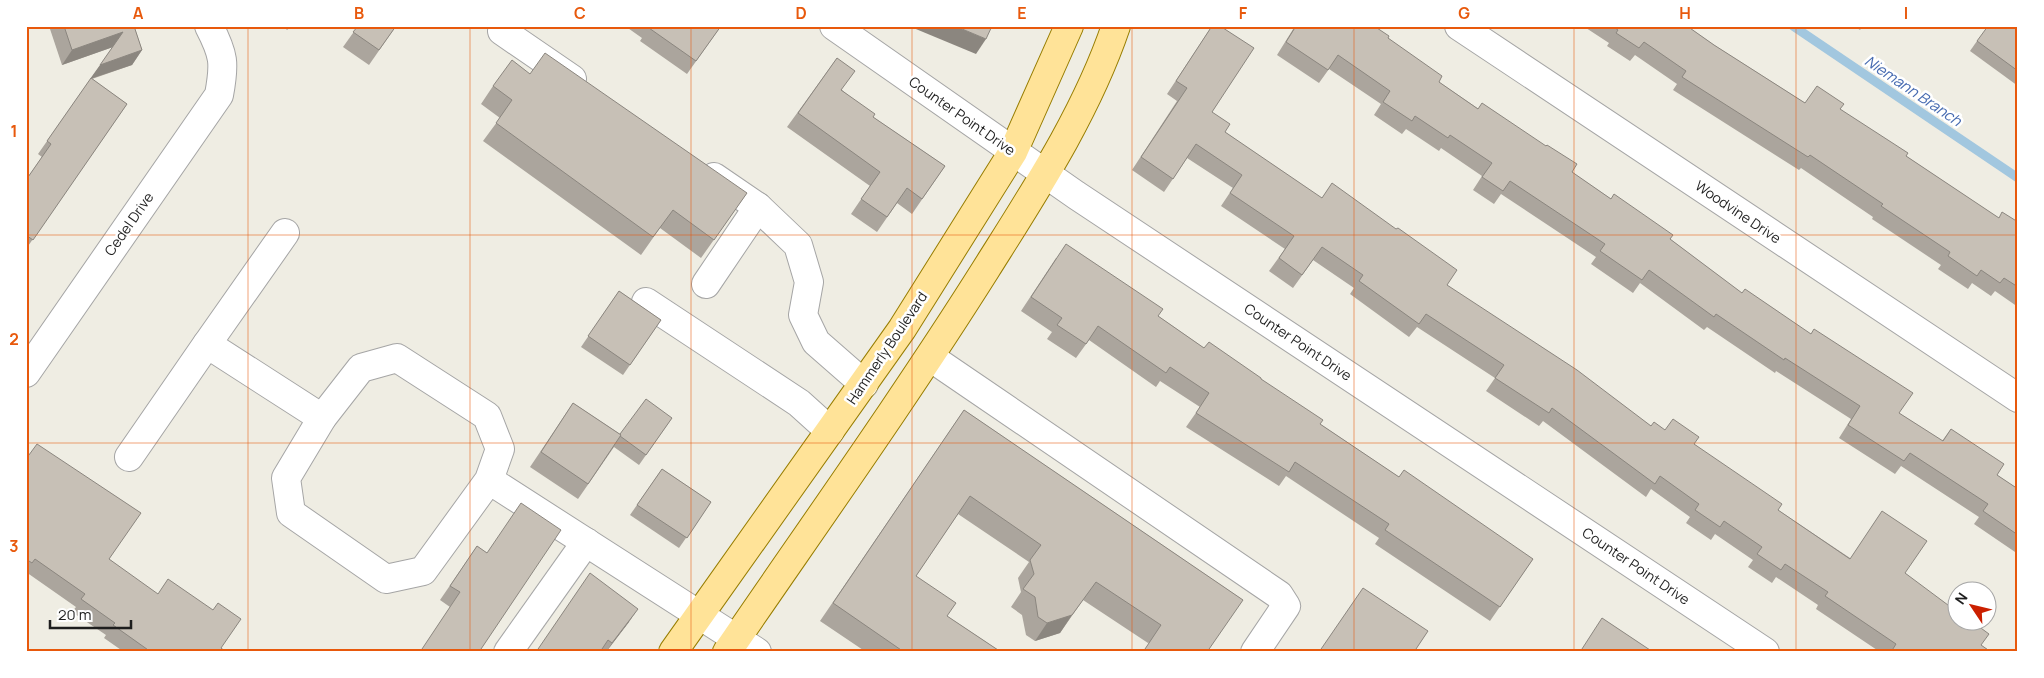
<svg xmlns="http://www.w3.org/2000/svg" width="2044" height="678" font-family="Manrope,sans-serif">
  <style>
    .lines { fill: none; stroke-linecap: round; stroke-linejoin: round }
    .stream { stroke: #a2c7df; stroke-width: 9 }
    .minor-casing { stroke: #a5a5a5; stroke-width: 30 }
    .major-casing { stroke: #977d00; stroke-width: 30 }
    .minor { stroke: #fff; stroke-width: 28 }
    .major { stroke: #ffe398; stroke-width: 28 }
    .wall { fill: #aba59d }
    .shaded-wall { fill: #8b867f }
    .building { fill: #c7c0b6; stroke: #8b867f }
    .grid { fill: none; stroke: #e8590c; stroke-width: 1; stroke-opacity: 0.55 }
    .labels { text-anchor: middle; stroke-width: 5; stroke-linejoin: round; paint-order: stroke }
    .street-label { font-size: 14px; fill: #1e1e1e; stroke: #fff }
    .water-label { font-size: 15px; font-style: italic; fill: #476bb1; stroke: #fff }
    .neatline { fill: none; stroke: #e8590c; stroke-width: 2 }
    .grid-label { font-size: 16px; text-anchor: middle; font-weight: bold; fill: #e8590c }
  </style>
  <rect width="100%" height="100%" fill="#efede3"/>
  <g class="lines">
    <polyline class="stream" points="1793,26 2018,178"/>
    <defs>
      <g id="minor">
        <polyline points="834,26 1076,195 1765,652"/>
        <polyline points="1459,26 2018,398"/>
        <polyline points="502,31 572,79"/>
        <polyline points="714,177 758,207 798,245 809,282 803,315 816,342 864,384"/>
        <polyline points="285,233 207,344 322,418"/>
        <polyline points="706,284 758,207"/>
        <polyline points="646,302 799,403 830,431"/>
        <polyline points="930,357 1279,595 1286,606 1255,652"/>
        <path d="M26,373l193,-278c6,-32 5,-40 -10,-69"/>
        <polyline points="129,457 207,344"/>
        <polyline points="489,480 423,571 386,579 291,513 286,478 322,418 361,368 397,358 487,416 500,449 489,480 757,652"/>
        <polyline points="508,652 586,542"/>
      </g>
      <g id="major">
        <polyline points="673,652 902,329 1013,152 1069,26"/>
        <path d="M727,652c87,-127 177,-253 259,-383 49,-78 100,-155 130,-243"/>
      </g>
    </defs>
    <use href="#minor" class="minor-casing"/>
    <use href="#major" class="major-casing"/>
    <use href="#minor" class="minor"/>
    <use href="#major" class="major"/>
  </g>
  <g class="wall">
    <polygon points="49,26 134,26 142,50 132,65 92,79 127,104 26,249 26,180 42,157 38,154 113,47 62,65"/>
    <polygon points="283,26 292,26 287,30"/>
    <polygon points="358,26 396,26 369,65 343,47"/>
    <polygon points="625,26 721,26 687,74 640,41 642,38"/>
    <polygon points="1212,26 1212,112 1225,132 1651,426 1665,430 1694,444 1778,510 1850,558 1905,573 1981,645 1991,652 1880,652 1816,609 1818,605 1776,577 1772,583 1748,567 1753,560 1715,534 1711,540 1686,523 1690,517 1651,489 1646,497 1543,421 1539,426 1486,391 1495,378 1417,327 1409,337 1350,294 1354,288 1313,260 1293,288 1269,271 1285,249 1221,206 1233,188 1187,158 1164,192 1132,170 1177,101 1167,94"/>
    <polygon points="1295,26 1388,38 1439,82 1670,239 1899,413 1942,441 1951,429 1997,475 2018,489 2018,554 1974,524 1979,517 1901,466 1895,474 1839,438 1851,419 1776,371 1775,373 1707,327 1704,330 1640,283 1633,293 1591,264 1596,257 1501,194 1494,204 1473,190 1482,176 1441,148 1439,151 1406,129 1402,134 1374,115 1381,104 1329,69 1319,83 1277,55"/>
    <polygon points="1583,26 1687,26 1714,45 1805,103 1840,109 1906,156 1998,218 2018,222 2018,307 1995,291 1991,296 1972,283 1968,289 1938,269 1941,265 1872,219 1873,217 1801,168 1799,170 1673,90 1677,84 1635,55 1630,61 1607,46 1609,43"/>
    <polygon points="1854,26 1863,26 1860,30"/>
    <polygon points="2018,26 2018,86 1970,51 1977,41"/>
    <polygon points="837,58 842,90 873,117 945,166 912,214 897,203 877,232 851,214 870,186 787,127"/>
    <polygon points="530,74 747,193 701,258 660,228 641,255 483,141 500,118 481,104 493,86"/>
    <polygon points="1056,258 1158,316 1204,348 1261,379 1320,424 1399,477 1533,559 1490,621 1375,544 1379,538 1286,476 1279,486 1186,427 1200,407 1160,381 1156,387 1089,340 1076,358 1047,339 1052,332 1021,311"/>
    <polygon points="619,291 661,320 623,375 581,347"/>
    <polygon points="573,403 620,434 672,418 639,465 614,447 578,499 530,467"/>
    <polygon points="964,410 1243,600 1148,643 1083,600 1060,633 1035,641 1026,635 1022,615 1011,607 1021,592 1018,578 1029,562 958,514 916,576 947,616 1001,652 866,652 820,621"/>
    <polygon points="26,459 109,559 226,652 124,652 104,638 106,635 72,612 76,607 26,572"/>
    <polygon points="662,469 711,502 679,548 630,515"/>
    <polygon points="477,546 487,553 450,607 440,600"/>
    <polygon points="629,622 606,652 536,652"/>
  </g>
  <g class="shaded-wall">
    <polygon points="911,26 955,26 986,39 976,54 911,27"/>
    <polygon points="123,32 113,47 62,65 72,50"/>
    <polygon points="142,50 132,65 90,79 100,65"/>
    <polygon points="638,609 629,622 606,652 612,643"/>
    <polygon points="1072,615 1060,633 1035,641 1047,623"/>
  </g>
  <g class="building">
    <polygon points="64,26 134,26 142,50 100,65 123,32 72,50"/>
    <polygon points="358,26 396,26 379,50 353,32"/>
    <polygon points="650,26 721,26 696,61 649,28"/>
    <polygon points="955,26 992,26 986,39"/>
    <polygon points="1212,26 1220,26 1254,48 1212,112 1230,124 1225,132 1322,198 1332,183 1396,229 1398,228 1457,270 1447,285 1577,370 1651,426 1654,422 1665,430 1673,419 1699,437 1694,444 1782,504 1778,510 1850,559 1882,511 1927,541 1905,573 1956,611 1956,620 1970,620 1989,634 1981,645 1991,652 1891,652 1896,644 1825,596 1828,592 1785,564 1781,570 1757,554 1762,547 1724,521 1720,527 1695,510 1699,504 1660,476 1655,484 1552,408 1549,413 1495,378 1504,365 1426,314 1419,324 1359,281 1363,275 1322,247 1302,275 1279,258 1294,236 1230,193 1242,175 1196,144 1173,179 1141,157 1187,88 1176,81"/>
    <polygon points="1296,26 1374,26 1389,36 1388,38 1442,76 1439,82 1478,109 1482,103 1546,146 1547,145 1577,164 1572,172 1611,199 1614,194 1673,235 1670,239 1742,293 1745,289 1811,334 1814,329 1913,393 1899,413 1943,441 1951,429 2004,464 1997,475 2018,489 2018,535 1983,511 1988,504 1910,453 1904,461 1848,425 1860,406 1785,358 1784,360 1716,314 1714,317 1649,270 1642,280 1600,251 1605,244 1510,181 1503,191 1482,177 1492,163 1450,135 1448,138 1415,116 1412,121 1383,102 1390,91 1338,55 1328,70 1286,42"/>
    <polygon points="1612,26 1687,26 1714,45 1805,103 1817,86 1844,104 1840,109 1908,153 1906,156 1999,218 2002,212 2018,222 2018,287 2004,278 2000,283 1981,270 1977,276 1948,256 1950,252 1881,206 1883,204 1810,155 1808,157 1682,77 1686,71 1644,42 1639,48 1616,33 1618,30"/>
    <polygon points="1988,26 2018,26 2018,71 1977,41"/>
    <polygon points="545,53 747,193 714,240 673,210 653,237 496,123 512,100 493,86 512,60 530,74"/>
    <polygon points="837,58 855,71 841,90 875,114 873,117 945,166 922,199 907,188 887,217 861,199 880,172 798,113"/>
    <polygon points="91,78 127,104 33,240 26,235 26,180 51,144 47,141"/>
    <polygon points="1066,244 1163,309 1158,316 1204,348 1209,342 1261,378 1261,379 1323,420 1320,424 1399,477 1404,470 1533,559 1500,607 1385,530 1389,524 1295,462 1289,472 1196,413 1209,393 1170,367 1166,373 1098,326 1086,344 1057,325 1062,318 1031,297"/>
    <polygon points="619,291 661,320 630,365 588,336"/>
    <polygon points="646,399 672,418 646,455 620,436 621,435 620,434"/>
    <polygon points="573,403 621,435 588,484 541,452"/>
    <polygon points="964,410 1243,600 1207,652 1143,652 1161,625 1096,582 1072,615 1047,623 1038,617 1035,597 1023,589 1034,574 1030,560 1041,545 970,496 916,576 956,603 947,616 1001,652 904,652 833,603"/>
    <polygon points="37,444 141,513 109,559 158,594 168,579 213,610 218,603 241,619 221,648 226,652 151,652 113,625 115,623 81,599 85,594 35,559 32,563 26,559 26,459"/>
    <polygon points="662,469 711,502 687,538 637,505"/>
    <polygon points="521,503 561,530 479,652 420,652 460,592 450,586 477,546 487,553"/>
    <polygon points="590,573 638,609 612,643 608,640 600,652 536,652"/>
    <polygon points="1363,588 1428,631 1414,652 1319,652"/>
    <polygon points="1602,618 1653,652 1580,652"/>
  </g>
  <path class="grid" d="M248,26v626M470,26v626M691,26v626M912,26v626M1132,26v626M1354,26v626M1574,26v626M1796,26v626M26,235h1992M26,443h1992"/>
  <g class="labels">
    <g class="street-label">
      <text transform="translate(962 116) rotate(35)" y="5">Counter Point Drive</text>
      <text transform="translate(1738 212) rotate(34)" y="5">Woodvine Drive</text>
      <text transform="translate(129 224) rotate(-55)" y="5">Cedel Drive</text>
      <text transform="translate(1298 342) rotate(34)" y="5">Counter Point Drive</text>
      <text transform="translate(887 348) rotate(-56)" y="5">Hammerly Boulevard</text>
      <text transform="translate(1636 566) rotate(34)" y="5">Counter Point Drive</text>
    </g>
    <g class="water-label">
      <text transform="translate(1913 91) rotate(34)" y="5">Niemann Branch</text>
    </g>
  </g>
  <rect width="2044" height="678" fill="none" stroke="#ffffff" stroke-width="55"/>
  <g transform="translate(1972 606) rotate(305)"><circle r="24" fill="#ffffff" stroke="#a5a5a5"/>
  <path d="M0-4L9 19L0 12L-9 19Z" fill="#cb2000"/>
  <text y="-8" font-size="14" font-weight="bold" text-anchor="middle" fill="#1e1e1e">N</text>
  </g>
  <path d="M50 620v8h81v-8" fill="none" stroke="#1e1e1e" stroke-width="2.5"/>
  <text x="58" y="620" font-size="15" fill="#1e1e1e" stroke="#ffffff" stroke-width="4" paint-order="stroke">20 m</text>
  <rect x="28" y="28" width="1988" height="622" class="neatline"/>
  <g class="grid-label">
    <text x="138" y="19">A</text>
    <text x="359" y="19">B</text>
    <text x="580" y="19">C</text>
    <text x="801" y="19">D</text>
    <text x="1022" y="19">E</text>
    <text x="1243" y="19">F</text>
    <text x="1464" y="19">G</text>
    <text x="1685" y="19">H</text>
    <text x="1906" y="19">I</text>
    <text x="14" y="137">1</text>
    <text x="14" y="345">2</text>
    <text x="14" y="552">3</text>
  </g>
</svg>
